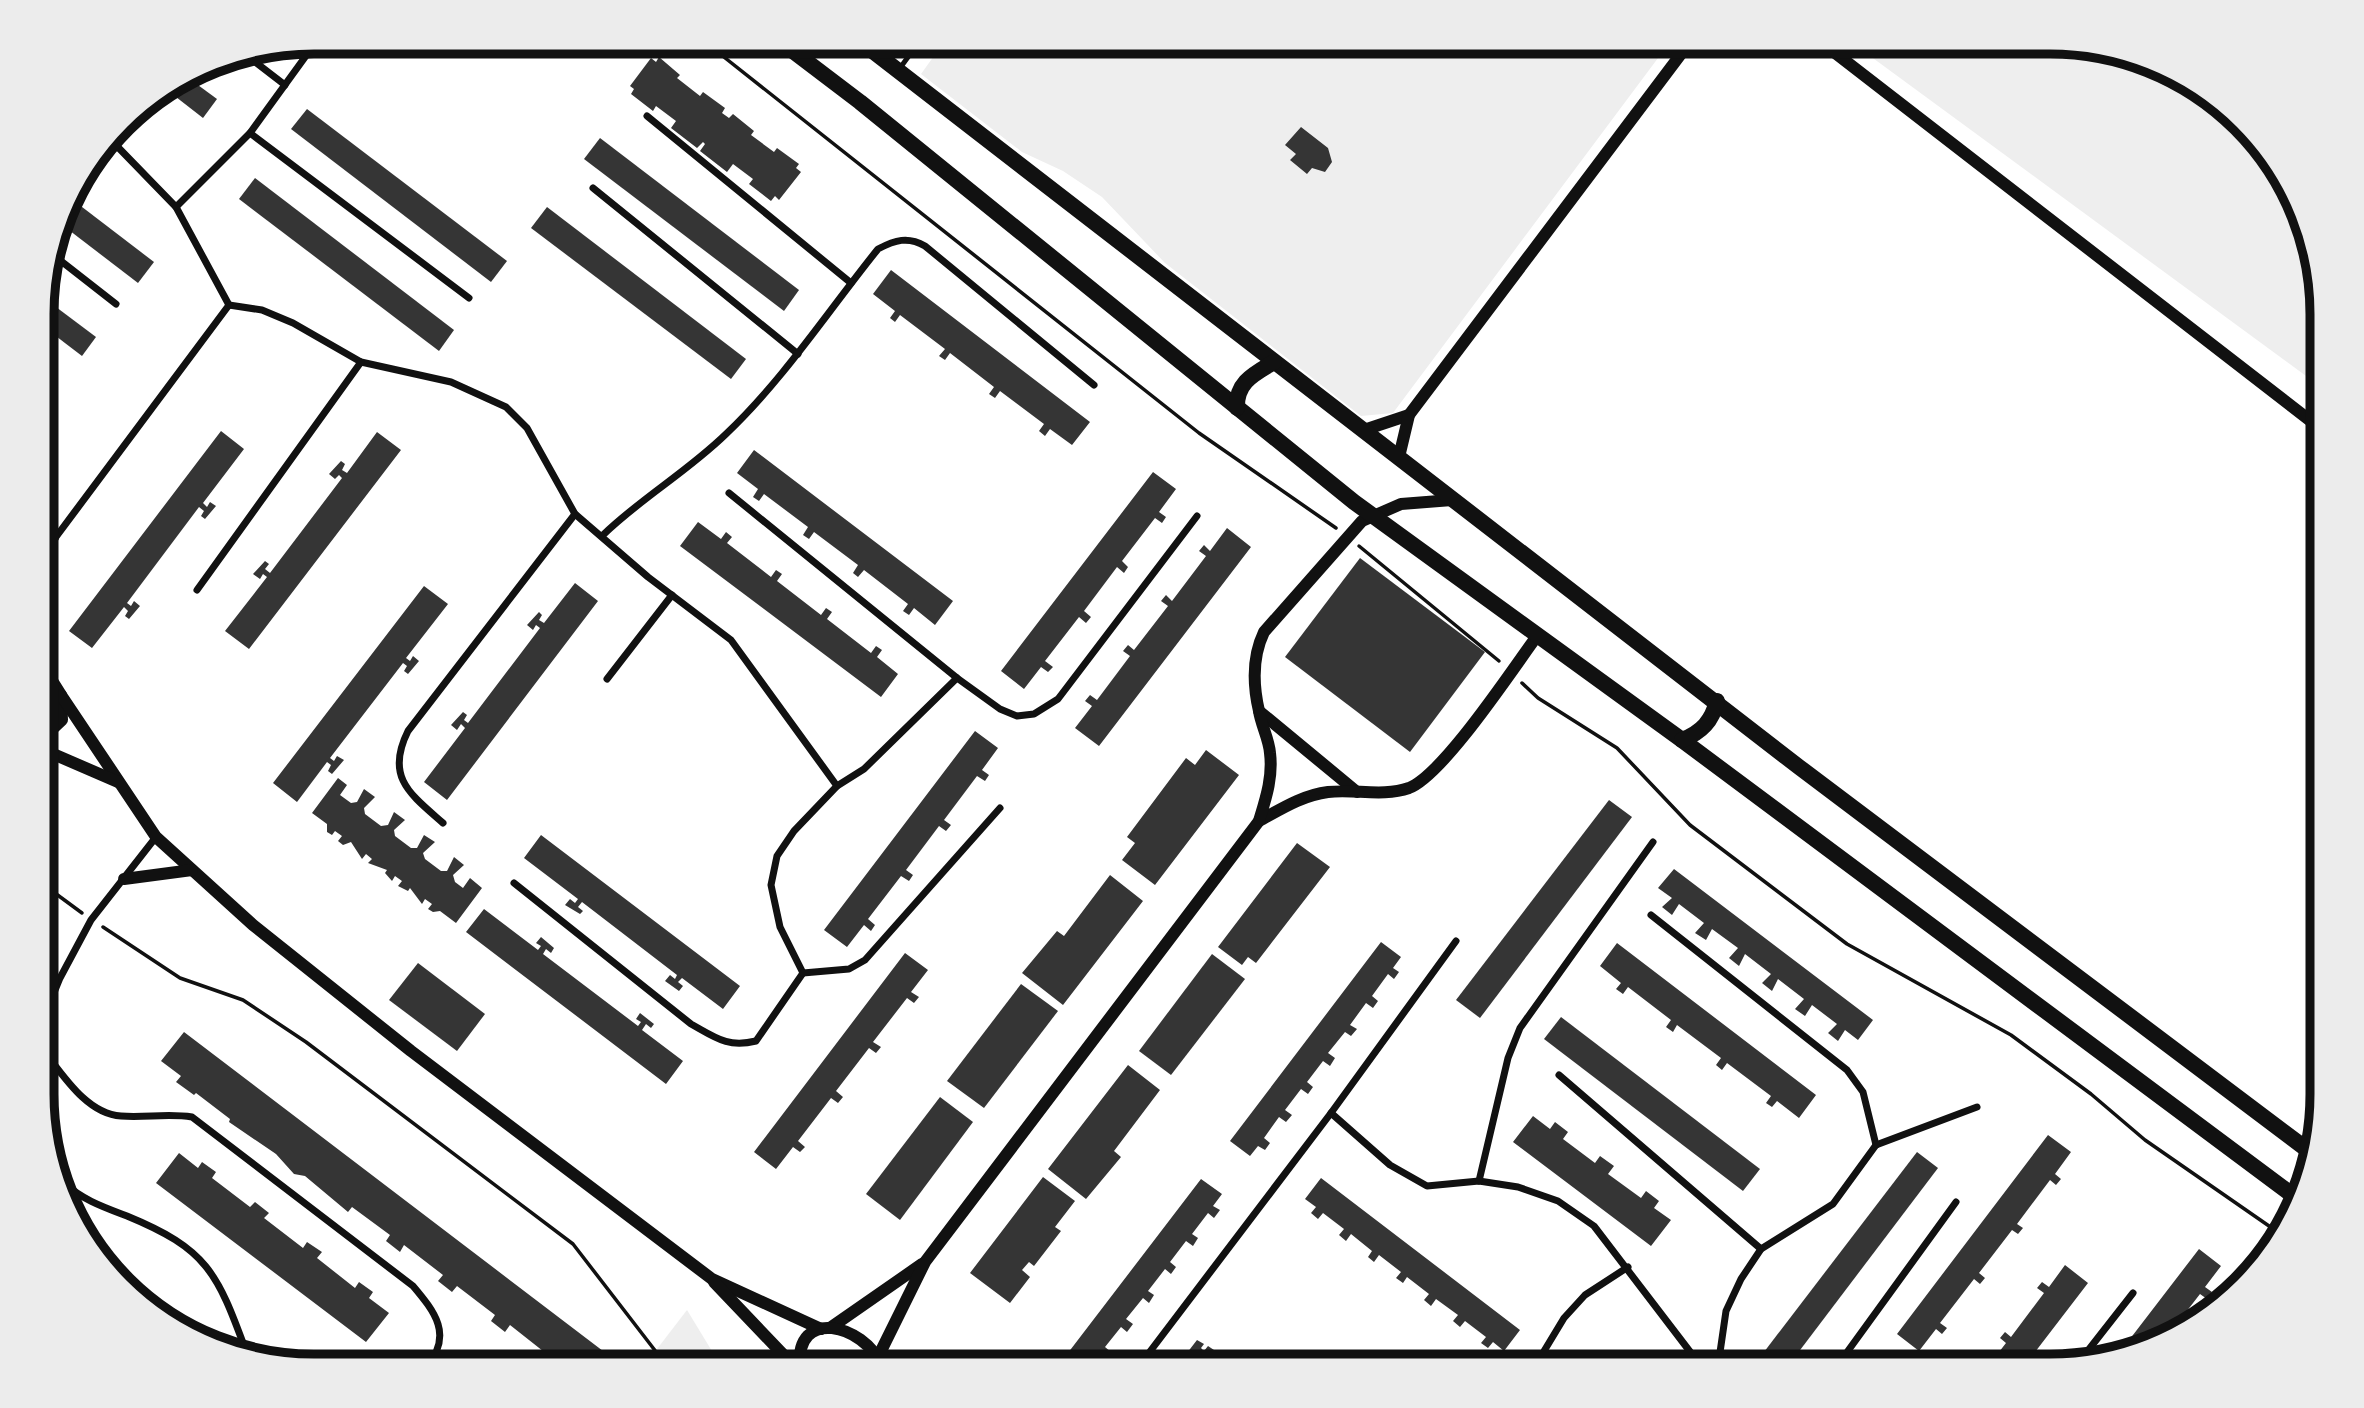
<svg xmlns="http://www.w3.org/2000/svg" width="2364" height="1408" font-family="'DM Sans',sans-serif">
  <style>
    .green { fill: #eee }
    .building { fill: #353535 }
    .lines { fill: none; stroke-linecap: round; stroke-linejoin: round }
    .path { stroke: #111; stroke-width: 3.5 }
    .service { stroke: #111; stroke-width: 5 }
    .minor { stroke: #111; stroke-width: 7 }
    .tertiary { stroke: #111; stroke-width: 12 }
    .primary { stroke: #111; stroke-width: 16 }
    .rim { fill: none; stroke: #111; stroke-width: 9 }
  </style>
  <rect width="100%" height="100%" fill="#fff"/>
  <g class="green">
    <polygon points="944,42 1670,42 1393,413 1361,416 1165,263 1102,197 1063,171 1022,152 921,74"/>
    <polygon points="1851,42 2050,42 2121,51 2186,79 2276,163 2308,227 2321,296 2321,387"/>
    <polygon points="687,1310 721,1366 644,1366"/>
  </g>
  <g class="building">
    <polygon points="659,57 680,75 677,78 700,96 703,92 725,108 722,113 729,118 733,114 754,131 751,135 774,152 777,148 799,164 796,168 801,172 779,200 775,196 771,201 749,184 753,179 733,164 727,172 700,151 705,144 703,142 697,148 671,128 676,121 656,106 653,111 631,94 634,89 630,86 651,58 656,62"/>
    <polygon points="187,77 217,99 203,118 167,90"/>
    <polygon points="307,109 507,261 491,282 291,129"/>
    <polygon points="1301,127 1328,148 1332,162 1325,172 1312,168 1307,174 1290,160 1296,154 1285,145"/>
    <polygon points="600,138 799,290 784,311 584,159"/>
    <polygon points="255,178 454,330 439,351 239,199"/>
    <polygon points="69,197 154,262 138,283 61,224"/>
    <polygon points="547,207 746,359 731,379 531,228"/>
    <polygon points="891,270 1090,422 1072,445 1050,429 1045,436 1039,431 1044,424 1000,391 995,398 989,394 994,387 950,353 945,360 939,356 945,349 900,315 895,322 890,318 895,311 873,294"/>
    <polygon points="44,298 96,337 82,356 44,327"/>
    <polygon points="221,431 244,449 203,503 207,507 210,502 216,506 205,519 201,516 204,511 199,507 127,603 131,606 134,601 140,606 129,619 125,616 128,611 124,607 92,648 69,631"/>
    <polygon points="377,432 401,450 249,649 225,631 267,577 263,574 260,579 253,574 265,561 269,564 265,569 270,573 342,478 339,475 335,479 329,474 341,461 345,464 342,470 347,473"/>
    <polygon points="754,450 953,601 935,625 914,608 909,615 903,611 908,604 864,570 858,577 853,573 858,565 814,532 809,539 803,535 808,527 764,494 759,501 753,497 758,489 737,473"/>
    <polygon points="1153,472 1176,489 1159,512 1166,517 1162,523 1155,518 1122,561 1128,567 1124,573 1117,567 1084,611 1091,617 1086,623 1079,617 1045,661 1053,667 1048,672 1041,667 1024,689 1001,671"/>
    <polygon points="698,522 721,539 726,532 732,537 727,543 771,577 776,570 782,574 777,581 821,615 826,608 832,612 827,619 871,653 876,646 882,650 877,657 898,674 881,697 680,546"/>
    <polygon points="1227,528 1251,547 1099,746 1075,728 1092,706 1085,701 1090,695 1097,700 1130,656 1123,651 1128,645 1134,650 1168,606 1161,601 1166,595 1172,601 1206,556 1199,551 1204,545 1210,551"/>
    <polygon points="1360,558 1485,652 1410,752 1285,657"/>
    <polygon points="575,583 598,601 447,800 424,782 465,728 461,724 457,730 451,725 463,712 467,715 464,720 468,723 540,628 536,625 533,630 527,625 539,612 542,615 539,620 544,623"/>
    <polygon points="424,586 448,604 406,658 410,661 413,656 419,661 408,674 404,671 407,666 403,663 330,758 334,761 337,756 344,760 332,774 328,771 331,765 327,762 297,802 273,783"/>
    <polygon points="975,731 998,748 982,770 989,775 985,781 977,776 944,820 951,825 946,831 939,826 906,870 913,875 909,881 901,876 868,919 875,925 871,931 864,925 847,947 824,930"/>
    <polygon points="1206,750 1239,775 1155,885 1122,860 1135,843 1127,837 1186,758 1195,765"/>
    <polygon points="338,778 347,785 340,795 351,803 357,802 364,789 375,797 364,808 365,814 381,826 388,825 394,812 405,820 394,830 395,836 411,848 417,848 424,835 435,842 423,853 425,859 441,871 447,871 454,857 464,865 453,875 455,882 463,888 470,878 482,888 456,923 440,911 433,912 428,909 432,904 425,899 422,904 410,888 408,891 398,886 402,881 395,876 392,881 385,873 387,870 368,863 372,859 366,854 362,859 351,842 343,845 338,841 342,836 335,831 332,835 327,832 327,824 312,813"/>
    <polygon points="1609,800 1632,817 1480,1018 1456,1000"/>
    <polygon points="541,835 740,986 723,1009 682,978 678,982 683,986 679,991 665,981 670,975 675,979 677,975 582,902 578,907 583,911 580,914 565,905 570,899 575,903 578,899 524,858"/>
    <polygon points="1297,843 1330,867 1256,963 1248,957 1242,965 1218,947"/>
    <polygon points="1674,869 1873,1020 1858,1040 1845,1030 1838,1041 1828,1033 1837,1024 1812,1005 1805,1016 1795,1009 1804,999 1778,979 1772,991 1762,983 1771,974 1745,954 1739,966 1729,958 1738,948 1712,929 1706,940 1695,933 1704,923 1679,904 1672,915 1662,907 1672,898 1658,888"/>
    <polygon points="1110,875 1143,901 1063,1005 1022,973 1057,931 1064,936"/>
    <polygon points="484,909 538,950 541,946 536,943 541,937 554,948 551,953 546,949 543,954 638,1026 641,1022 636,1019 640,1013 654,1024 651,1028 646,1024 642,1030 683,1061 666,1084 466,932"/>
    <polygon points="1381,942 1401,957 1393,968 1399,972 1394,979 1388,974 1372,996 1378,1001 1373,1008 1366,1003 1350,1025 1357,1029 1351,1036 1345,1032 1328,1053 1335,1058 1330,1066 1323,1061 1307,1082 1313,1087 1308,1094 1301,1089 1285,1110 1292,1115 1286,1122 1279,1117 1264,1138 1270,1143 1265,1150 1258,1146 1250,1156 1230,1141"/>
    <polygon points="1617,943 1816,1095 1799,1118 1777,1101 1772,1107 1766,1103 1771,1096 1727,1063 1722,1070 1716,1065 1721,1058 1677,1025 1673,1032 1666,1027 1671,1020 1628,987 1623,994 1616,989 1621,983 1600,966"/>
    <polygon points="905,953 928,970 911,992 919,997 914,1003 907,998 873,1042 881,1047 876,1053 869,1048 836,1091 843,1097 838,1103 831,1098 798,1141 805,1147 800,1152 793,1147 776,1169 754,1152"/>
    <polygon points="1212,954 1245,979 1171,1075 1139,1051"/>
    <polygon points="418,963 485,1014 457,1051 389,1000"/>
    <polygon points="1021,984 1058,1011 984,1108 947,1081"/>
    <polygon points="1561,1017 1760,1169 1743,1191 1544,1039"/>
    <polygon points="184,1032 603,1351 592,1366 550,1366 543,1361 548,1355 510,1325 505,1332 491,1321 495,1315 457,1286 452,1292 438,1281 443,1275 404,1245 400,1252 386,1241 390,1235 352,1207 348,1212 305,1176 294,1174 276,1154 229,1122 230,1119 196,1093 194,1095 176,1082 181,1076 161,1061"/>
    <polygon points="1128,1065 1160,1090 1114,1151 1121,1157 1086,1199 1048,1169"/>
    <polygon points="940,1097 973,1122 900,1220 866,1194"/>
    <polygon points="1533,1116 1550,1129 1555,1122 1568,1132 1563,1139 1595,1163 1600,1156 1614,1166 1608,1174 1641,1198 1646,1191 1659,1201 1654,1208 1671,1220 1651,1246 1513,1142"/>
    <polygon points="2048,1135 2071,1152 2055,1174 2061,1179 2056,1185 2050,1180 2017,1224 2023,1228 2018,1234 2012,1230 1979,1273 1985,1278 1980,1284 1974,1279 1940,1323 1947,1328 1942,1334 1936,1329 1919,1351 1897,1334"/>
    <polygon points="1917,1152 1938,1168 1788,1366 1782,1366 1764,1352"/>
    <polygon points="179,1153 198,1168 202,1162 216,1172 212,1178 250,1207 255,1202 269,1213 264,1218 303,1248 307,1242 322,1252 317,1258 355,1288 359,1282 373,1292 369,1298 389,1313 366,1342 156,1183"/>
    <polygon points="1043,1177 1075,1201 1055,1227 1061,1231 1034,1266 1029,1262 1022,1270 1030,1277 1010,1303 970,1273"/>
    <polygon points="1321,1178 1520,1330 1504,1351 1493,1342 1488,1348 1481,1343 1486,1337 1465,1321 1460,1327 1453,1321 1458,1315 1436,1299 1431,1306 1424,1300 1429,1294 1407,1277 1403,1283 1396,1278 1401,1272 1379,1255 1374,1262 1368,1257 1372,1251 1351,1234 1346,1241 1339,1235 1344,1229 1323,1213 1318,1219 1311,1213 1316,1207 1305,1199"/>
    <polygon points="1201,1179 1222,1194 1213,1206 1220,1210 1214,1218 1208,1213 1192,1234 1198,1238 1193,1246 1186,1241 1170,1262 1176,1267 1171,1274 1165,1269 1148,1291 1154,1295 1149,1303 1143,1298 1126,1319 1133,1324 1127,1332 1121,1327 1105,1347 1111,1352 1106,1360 1099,1355 1091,1366 1058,1366"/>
    <polygon points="2199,1249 2221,1266 2205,1287 2212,1292 2207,1299 2200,1294 2169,1334 2123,1348"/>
    <polygon points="2065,1265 2088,1283 2025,1365 1989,1365 2006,1343 2000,1338 2005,1332 2011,1337 2044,1293 2037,1288 2042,1282 2049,1287"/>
    <polygon points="1197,1340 1204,1344 1201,1348 1204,1351 1208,1346 1214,1350 1211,1355 1221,1363 1224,1359 1233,1366 1184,1366 1180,1362"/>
  </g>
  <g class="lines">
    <g class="path">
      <polyline points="705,42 1199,433 1336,528"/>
      <polyline points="1359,546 1499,661"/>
      <polyline points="1522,683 1538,698 1617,748 1690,825 1847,944 2011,1035 2091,1094 2145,1140 2282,1235"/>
      <polyline points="44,885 82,913"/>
      <polyline points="103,927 180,978 243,1000 306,1042 573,1244 667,1366"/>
    </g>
    <polyline class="service" points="900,68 919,42"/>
    <g class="minor">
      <polyline points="246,55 285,85"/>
      <polyline points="647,116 851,283"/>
      <polyline points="250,133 469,298"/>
      <polyline points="111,140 176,207 229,305"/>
      <polyline points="593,188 798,354"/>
      <polyline points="176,207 250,133 316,42"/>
      <polyline points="52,254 116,304"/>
      <polyline points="229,305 262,310 293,323 361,362 451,382 506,407 527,428 575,514 648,577 731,640 837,786"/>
      <polyline points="729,493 957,678 1000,709 1017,716 1034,714 1058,699 1197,516"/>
      <polyline points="44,530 55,539"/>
      <path d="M603,535c38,-37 84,-63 123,-101 58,-55 102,-123 152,-185 17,-9 30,-13 47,-3l169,139"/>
      <polyline points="44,553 229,305"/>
      <polyline points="197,590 361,362"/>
      <polyline points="607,679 672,595"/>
      <path d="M443,823c-33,-29 -58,-46 -35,-92l167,-217"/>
      <path d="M514,883l177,141c25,14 37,24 65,17l47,-68 -23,-46 -9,-42 6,-29 17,-25 43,-45 27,-17 93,-91"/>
      <polyline points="1651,915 1847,1070 1863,1092 1876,1145"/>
      <polyline points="803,973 849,969 865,960 1000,808"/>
      <polyline points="44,1017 60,978 91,920 156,837"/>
      <path d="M44,1051c19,24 43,63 77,65 24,2 47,-3 71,1l221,169c22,26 40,49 14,80"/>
      <polyline points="1559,1075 1761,1249"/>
      <polyline points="1331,1113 1390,1165 1427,1186 1479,1181 1518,1187 1558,1201 1594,1226 1701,1366"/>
      <polyline points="1479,1181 1508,1058 1520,1028 1653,842"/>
      <path d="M65,1183c15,16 41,25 62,33 80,33 90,56 119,135l-3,6"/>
      <polyline points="246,1351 269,1360"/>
      <polyline points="2079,1362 2133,1293"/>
      <polyline points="1139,1366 1331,1113 1456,941"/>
      <polyline points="1535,1366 1564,1318 1585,1295 1628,1267"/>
      <polyline points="1718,1366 1726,1311 1741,1279 1761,1249 1833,1204 1876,1145 1977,1107"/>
      <polyline points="1837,1366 1956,1202"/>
    </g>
    <g class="tertiary">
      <polyline points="1821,42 2321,429"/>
      <polyline points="1364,430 1409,415"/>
      <polyline points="1399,457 1409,415 1690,42"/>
      <polyline points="44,668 61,695 62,720 44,737"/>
      <polyline points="61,695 156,837 253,925 411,1051 712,1279 821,1329"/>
      <polyline points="1259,711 1357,792"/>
      <polyline points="44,750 118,782"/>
      <path d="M1259,821c22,-12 44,-26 69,-29 27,-3 55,5 81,-4 34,-13 103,-118 128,-152"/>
      <polyline points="124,879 192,870"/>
      <polyline points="714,1282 794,1366"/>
      <polyline points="830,1328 922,1264"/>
      <path d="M878,1357l47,-95 334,-441c7,-23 14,-44 11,-68 -1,-14 -9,-28 -11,-42 -6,-26 -7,-54 5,-79l98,-111 39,-17 51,-4"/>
      <path d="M800,1366c-5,-58 63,-43 82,0"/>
    </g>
    <g class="primary">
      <polyline points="781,42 860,102 1354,502 1682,740 2295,1197"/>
      <polyline points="861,42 1799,767 2309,1151"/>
      <path d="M1237,408c-1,-26 17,-34 37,-46"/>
      <path d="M1682,740c20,-8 30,-19 35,-39"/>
    </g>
  </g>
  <path d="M0 0H2364V1408H0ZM314 54H2050A260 260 0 0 1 2310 314V1094A260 260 0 0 1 2050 1354H314A260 260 0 0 1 54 1094V314A260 260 0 0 1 314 54Z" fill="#ececec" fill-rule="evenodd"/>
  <path class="rim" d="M314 54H2050A260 260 0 0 1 2310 314V1094A260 260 0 0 1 2050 1354H314A260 260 0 0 1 54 1094V314A260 260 0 0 1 314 54Z"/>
</svg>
